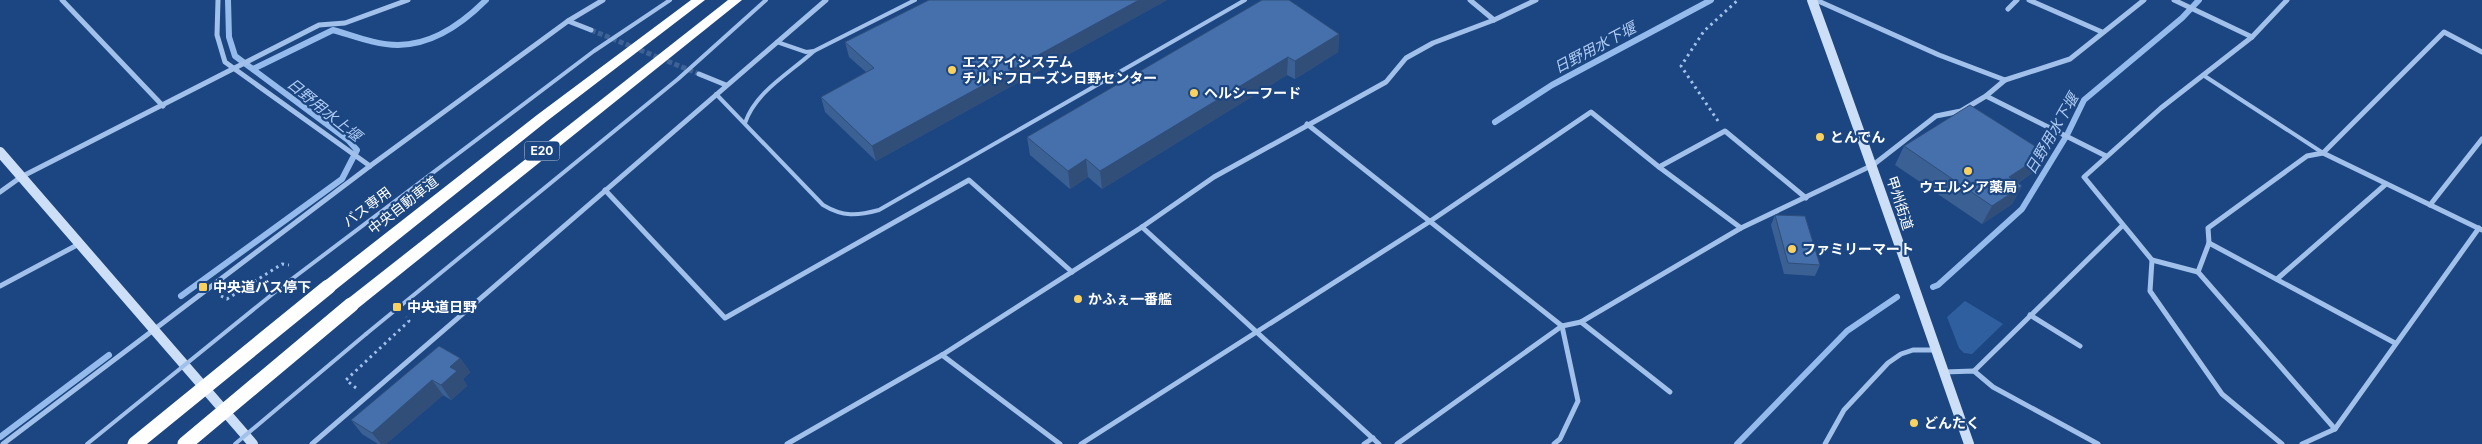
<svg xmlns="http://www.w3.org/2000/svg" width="2482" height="444" font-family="Inter,'Noto Sans JP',sans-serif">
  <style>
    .green { fill: #305fa0 }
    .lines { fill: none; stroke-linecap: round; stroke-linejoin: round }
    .stream { stroke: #94bbec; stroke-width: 6 }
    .street-tunnel { stroke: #3e6295; stroke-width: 5; stroke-dasharray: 5 2.5; stroke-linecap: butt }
    .path { stroke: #a1c0ea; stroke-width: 3; stroke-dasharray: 2.5 4; stroke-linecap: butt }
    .lane { stroke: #a1c0ea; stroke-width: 4 }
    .street { stroke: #a1c0ea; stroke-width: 5 }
    .secondary { stroke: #cddef7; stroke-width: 10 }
    .highway { fill: #fff; fill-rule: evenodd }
    .lane-bridge { stroke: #a1c0ea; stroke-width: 4 }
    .highway-bridge { stroke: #fff; stroke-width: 15 }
    .wall { fill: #3b6093 }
    .shaded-wall { fill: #304e78 }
    .building { fill: #4570ab; stroke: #304e78 }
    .poi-dot { fill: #fad15f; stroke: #1c4682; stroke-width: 2 }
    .labels { text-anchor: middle; stroke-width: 4.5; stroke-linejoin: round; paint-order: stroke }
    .shield { fill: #1c4682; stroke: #bbc8da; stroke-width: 1 }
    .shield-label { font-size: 12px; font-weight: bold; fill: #fff }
    .poi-label { font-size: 14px; font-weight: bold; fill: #fff; stroke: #1c4682; text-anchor: start }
    .street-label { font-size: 14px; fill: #fff; stroke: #1c4682 }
    .water-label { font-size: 15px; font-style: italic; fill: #adcaf1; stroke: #1c4682 }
  </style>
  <rect width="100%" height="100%" fill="#1c4682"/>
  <polygon class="green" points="1965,301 2003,324 1972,354 1964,353 1959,348 1947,317"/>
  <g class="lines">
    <g class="stream">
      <path d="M253,69l80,-39c21,6 43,15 65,15 34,0 65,-22 88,-45"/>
      <polyline points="1495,122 1552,85 1711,0"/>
      <polyline points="1933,287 1938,285 2022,209 2067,135 2084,100 2182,18 2199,0"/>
      <polyline points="181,296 342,179 357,150 348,140 235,56 229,37 228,0"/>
      <polyline points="0,437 109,355"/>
      <polyline points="1737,444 1847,331 1897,297"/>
    </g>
    <polyline class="street-tunnel" points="591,30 699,74"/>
    <g class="path">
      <polyline points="1718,121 1681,66 1704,31 1738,0"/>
      <polyline points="221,296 227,299 282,264 289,265"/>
      <polyline points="356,388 346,380 409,321 406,317"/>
    </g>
    <g class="lane">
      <polyline points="777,42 806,52 814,51 915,0"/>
      <polyline points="2203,75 2323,153"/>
      <path d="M716,94l107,111c20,12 34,11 56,5l366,-210"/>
      <path d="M745,123c11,-32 45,-50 69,-72"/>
      <polyline points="280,288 594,51 670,0"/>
      <polyline points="366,334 678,79 766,0"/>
    </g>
    <g class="street">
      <polyline points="62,0 163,106"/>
      <polyline points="218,0 217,35 225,62 370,166"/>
      <polyline points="1470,0 1494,20"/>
      <polyline points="1816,0 1939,55 2005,80"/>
      <polyline points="2029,0 2102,32"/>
      <polyline points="2174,0 2252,37"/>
      <polyline points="2008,9 2017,0"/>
      <polyline points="568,21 591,30"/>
      <polyline points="699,74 726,85"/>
      <polyline points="1986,96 2106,156"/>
      <polyline points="1307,124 1562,326 1397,444"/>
      <polyline points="2323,153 2482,230"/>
      <polyline points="1659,167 1725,131 1806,198"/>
      <polyline points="605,190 725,318 969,180 1072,272"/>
      <polyline points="0,192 21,177 319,25 345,23 408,0"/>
      <polyline points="2430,205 2482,139"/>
      <polyline points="1142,227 1379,444"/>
      <polyline points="2209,243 2395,343"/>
      <polyline points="2152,260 2198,272 2209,243 2208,228 2307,156 2323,153 2444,32 2482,52"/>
      <polyline points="2198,272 2335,429"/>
      <polyline points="2277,279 2386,184"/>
      <polyline points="0,286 79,244"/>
      <polyline points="2030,315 2080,346"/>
      <polyline points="1581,322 1670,392"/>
      <polyline points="942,355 1060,444"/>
      <polyline points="1974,371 2122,226"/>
      <polyline points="1944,372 1974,371 1993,387 2098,444"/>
      <polyline points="3,444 370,166 568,21 603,0"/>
      <polyline points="312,444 826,0"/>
      <polyline points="787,444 942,355 1142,227 1214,177 1386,82 1406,58 1433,43 1494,20 1536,0"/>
      <polyline points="1081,444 1429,222 1591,112 1659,167 1741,228"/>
      <polyline points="1364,444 1373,438"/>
      <polyline points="1554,444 1560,439 1578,401 1562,326 1581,322 1741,228 1873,165 1936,116 1961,111 1986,96 2005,80 2070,59 2144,0"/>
      <polyline points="1825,444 1844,410 1888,363 1901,354 1913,350 1936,350"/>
      <polyline points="2282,444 2222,394 2150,291 2152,260 2084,177 2161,108 2252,37 2287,0"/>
      <polyline points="2302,444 2335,429 2479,228"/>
    </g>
    <g class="secondary">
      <path d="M1812,0c54,147 105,296 157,444"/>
      <polyline points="0,152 253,444"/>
    </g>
    <g class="highway">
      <polygon points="691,0 705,0 547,121 334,291 328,293 322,291 320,287 322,283 537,115"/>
      <polygon points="728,0 742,0 357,309 351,311 345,309 343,305 345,301"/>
    </g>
    <g class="lane-bridge">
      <polyline points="87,444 280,288"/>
      <polyline points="235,444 366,334"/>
    </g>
    <g class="highway-bridge">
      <polyline points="135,444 328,287"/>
      <polyline points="185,444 351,305"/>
    </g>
  </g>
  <g class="wall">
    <polygon points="929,0 1167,0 876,161 825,112 821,97 866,72 849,57 845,42"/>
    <polygon points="1339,34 1338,52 1295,79 1287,75 1102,189 1088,177 1070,189 1030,155 1027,137"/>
    <polygon points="1904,146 2035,171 2018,183 2022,186 2012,204 1982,224 1895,165"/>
    <polygon points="1775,215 1820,265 1815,276 1784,274 1771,225"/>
    <polygon points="460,358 470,372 463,379 467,386 451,400 443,395 386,444 378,444 362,434 351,420"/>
  </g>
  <g class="shaded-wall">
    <polygon points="1139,0 1167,0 876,161 872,146"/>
    <polygon points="1339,34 1338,52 1295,79 1295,61"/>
    <polygon points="1288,57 1287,75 1102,189 1100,171"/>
    <polygon points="2046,153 2035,171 1999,195 2009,177"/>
    <polygon points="1086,159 1088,177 1070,189 1068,171"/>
    <polygon points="2022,186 2012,204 1982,224 1992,206"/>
    <polygon points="460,358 470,372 463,379 467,386 451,400 441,385 450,367"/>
    <polygon points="432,380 443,395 386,444 381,444 372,433"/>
  </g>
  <g class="building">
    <polygon points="929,0 1139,0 872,146 821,97 874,68 845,42"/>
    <polygon points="1262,0 1289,0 1339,34 1295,61 1288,57 1100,171 1086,159 1068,171 1027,137"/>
    <polygon points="1970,105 2046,153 2009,177 2022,186 1992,206 1904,146"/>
    <polygon points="1775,215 1805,216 1820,265 1788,263"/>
    <polygon points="439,346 460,358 450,367 457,371 441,385 432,380 372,433 351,420"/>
  </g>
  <g class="poi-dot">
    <circle cx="952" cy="70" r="5"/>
    <circle cx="1194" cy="93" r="5"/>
    <circle cx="1820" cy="137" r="5"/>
    <circle cx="1968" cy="171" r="5"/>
    <circle cx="1792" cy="249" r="5"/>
    <rect x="198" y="282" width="10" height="10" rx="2.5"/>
    <circle cx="1078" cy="299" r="5"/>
    <rect x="392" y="302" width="10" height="10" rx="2.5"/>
    <circle cx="1914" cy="423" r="5"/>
  </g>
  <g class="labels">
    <rect class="shield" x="524.5" y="141.5" width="35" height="19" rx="4"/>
    <g class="shield-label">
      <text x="542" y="155">E20</text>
    </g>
    <g class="poi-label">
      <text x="962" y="67">エスアイシステム<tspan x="962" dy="16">チルドフローズン日野センター</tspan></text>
      <text x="1204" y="98">ヘルシーフード</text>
      <text x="1830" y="142">とんでん</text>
      <text x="1968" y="192" text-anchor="middle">ウエルシア薬局</text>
      <text x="1802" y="254">ファミリーマート</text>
      <text x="213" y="292">中央道バス停下</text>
      <text x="1088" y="304">かふぇ一番艦</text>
      <text x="407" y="312">中央道日野</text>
      <text x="1924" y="428">どんたく</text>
    </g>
    <g class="street-label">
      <text transform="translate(1900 203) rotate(72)" y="5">甲州街道</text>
      <text transform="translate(403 205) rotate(-38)" y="5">中央自動車道</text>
      <text transform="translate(367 207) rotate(-37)" y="5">バス専用</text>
    </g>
    <g class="water-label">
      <text transform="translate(1595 48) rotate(-28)" y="5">日野用水下堰</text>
      <text transform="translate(324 110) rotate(39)" y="5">日野用水上堰</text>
      <text transform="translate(2052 134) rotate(-60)" y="5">日野用水下堰</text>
    </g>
  </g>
</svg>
